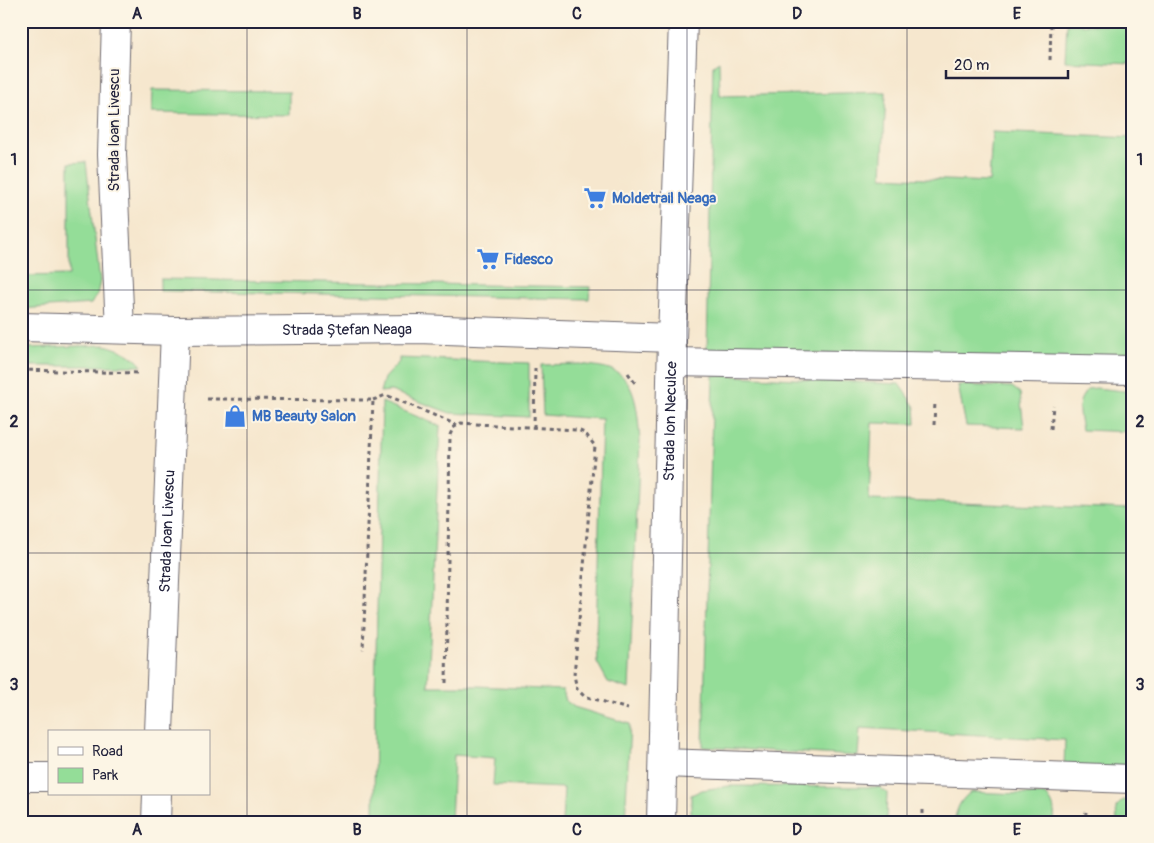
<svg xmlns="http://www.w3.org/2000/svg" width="1154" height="843" font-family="Pangolin,sans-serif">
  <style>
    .green { fill: #94dd98; stroke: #5b806a }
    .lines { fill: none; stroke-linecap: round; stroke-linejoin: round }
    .minor-casing { stroke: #6c676e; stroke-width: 30 }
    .path { stroke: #6c676e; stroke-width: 3; stroke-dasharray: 4 4; stroke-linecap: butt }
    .minor { stroke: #fff; stroke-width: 28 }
    .grid { fill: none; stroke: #22223b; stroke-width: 1; stroke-opacity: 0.55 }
    .labels { text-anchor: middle; stroke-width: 4; stroke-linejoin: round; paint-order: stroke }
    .street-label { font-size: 15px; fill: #22223b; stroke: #fcf5e5 }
    .shop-label { font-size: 15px; font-weight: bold; fill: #366cbe; stroke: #fcf5e5; text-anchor: start }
    .neatline { fill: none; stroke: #22223b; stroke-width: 2 }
    .grid-label { font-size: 16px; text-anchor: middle; font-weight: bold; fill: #22223b }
  </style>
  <rect width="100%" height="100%" fill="#fcf5e5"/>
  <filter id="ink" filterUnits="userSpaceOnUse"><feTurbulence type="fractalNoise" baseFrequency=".02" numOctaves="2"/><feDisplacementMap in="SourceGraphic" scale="10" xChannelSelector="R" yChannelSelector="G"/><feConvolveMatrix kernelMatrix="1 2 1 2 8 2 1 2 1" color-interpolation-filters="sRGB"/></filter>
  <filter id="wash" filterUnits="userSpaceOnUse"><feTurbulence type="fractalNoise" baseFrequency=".0096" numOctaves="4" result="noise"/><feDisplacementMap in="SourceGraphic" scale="20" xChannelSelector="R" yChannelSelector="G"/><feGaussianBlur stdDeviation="1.12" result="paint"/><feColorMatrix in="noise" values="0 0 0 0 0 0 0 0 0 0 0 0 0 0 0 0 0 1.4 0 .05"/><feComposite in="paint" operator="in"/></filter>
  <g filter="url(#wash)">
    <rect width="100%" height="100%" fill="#f6e7ce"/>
    <g class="green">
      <polygon points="1067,24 1133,26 1133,64 1065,61"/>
      <polygon points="719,61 720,96 886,92 882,177 989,182 992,132 1133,138 1133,362 707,351 713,65"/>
      <polygon points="152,90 289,91 289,115 151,113"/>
      <polygon points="86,162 100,281 97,295 91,304 21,309 21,276 69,275 69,163"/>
      <polygon points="160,279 590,287 589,299 160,291"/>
      <path d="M105,345c14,4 28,9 37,21h-113l-1,-18z"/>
      <polygon points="399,358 529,363 529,417 450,413 391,391 380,392 384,378 399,362"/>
      <path d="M580,364c12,2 27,2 38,9 20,13 20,47 22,68l-11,248 -21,-7 -11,-20 -1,-23 6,-220 -59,-4 -2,-50z"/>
      <polygon points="713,375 899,384 915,407 916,424 872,423 869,500 1133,509 1133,769 1064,768 1065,740 860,728 858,756 703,747"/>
      <polygon points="958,385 1012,387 1020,393 1024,428 966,426"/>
      <path d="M1096,388l37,4v40l-51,-2c-3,-18 -7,-27 6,-41z"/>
      <polygon points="382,402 440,426 428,686 476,686 563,690 566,701 574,707 630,724 625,822 562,822 564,788 493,785 495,758 454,755 451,822 374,822 375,695"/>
      <polygon points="729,786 879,787 887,793 886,822 691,822 691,795 702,790"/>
      <path d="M971,792l75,3c8,9 9,15 8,27h-100c3,-14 6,-22 17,-30z"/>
      <polygon points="1123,800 1133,801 1133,822 1117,822 1116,807"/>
    </g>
  </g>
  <g filter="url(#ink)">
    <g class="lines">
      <defs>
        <g id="minor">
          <polyline points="116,21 112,154 120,329"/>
          <path id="s1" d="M21,327l154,4 243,-2 254,9"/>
          <polyline points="672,362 1133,370"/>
          <path id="s2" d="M159,732l16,-401"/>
          <polyline points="663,763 1133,779"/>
          <polyline points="21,777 49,777"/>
          <polyline points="156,822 157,794"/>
          <path id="s3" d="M661,822l11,-484 11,-317"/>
        </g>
      </defs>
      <use href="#minor" class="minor-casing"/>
      <g class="path">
        <polyline points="1050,60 1051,21"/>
        <polyline points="21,370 138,373"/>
        <polyline points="628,373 635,383"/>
        <polyline points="207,399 373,400 363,650"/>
        <polyline points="373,400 386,395 457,425"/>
        <polyline points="934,425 935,401"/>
        <polyline points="534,428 535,368"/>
        <polyline points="1051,429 1053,405"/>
        <polyline points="446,683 450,435 453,428 461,423 577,430 585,433 595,446 574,675 577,689 584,696 628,709"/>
        <polyline points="923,822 923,807"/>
        <polyline points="1085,822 1086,812"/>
      </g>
      <use href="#minor" class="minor"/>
    </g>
  </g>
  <path class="grid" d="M247,21v801M467,21v801M687,21v801M907,21v801M21,290h1112M21,553h1112"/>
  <defs>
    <symbol id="supermarket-bare" viewBox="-9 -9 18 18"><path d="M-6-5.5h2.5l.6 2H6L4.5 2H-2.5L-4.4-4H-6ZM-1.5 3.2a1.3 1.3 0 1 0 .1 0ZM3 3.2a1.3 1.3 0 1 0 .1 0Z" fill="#3f7fe0" stroke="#fcf5e5" stroke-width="2.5" paint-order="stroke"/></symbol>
    <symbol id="shop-bare" viewBox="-9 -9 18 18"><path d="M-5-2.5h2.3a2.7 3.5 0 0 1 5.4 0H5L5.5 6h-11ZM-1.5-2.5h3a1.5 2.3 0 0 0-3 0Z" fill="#3f7fe0" stroke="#fcf5e5" stroke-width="2.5" paint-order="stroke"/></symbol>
  </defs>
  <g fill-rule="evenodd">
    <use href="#supermarket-bare" x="579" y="182" width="32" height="32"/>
    <use href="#supermarket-bare" x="472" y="243" width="32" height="32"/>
    <use href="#shop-bare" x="219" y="400" width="32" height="32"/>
  </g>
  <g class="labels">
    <g class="street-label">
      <text transform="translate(114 130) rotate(-90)" y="5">Strada Ioan Livescu</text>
      <text dy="5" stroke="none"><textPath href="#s1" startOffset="326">Strada Ștefan Neaga</textPath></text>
      <text dy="5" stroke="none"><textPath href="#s3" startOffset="401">Strada Ion Neculce</textPath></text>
      <text dy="5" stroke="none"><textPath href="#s2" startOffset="201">Strada Ioan Livescu</textPath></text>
    </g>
    <g class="shop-label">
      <text x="612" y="203">Moldetrail Neaga</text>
      <text x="504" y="264">Fidesco</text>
      <text x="252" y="421">MB Beauty Salon</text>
    </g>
  </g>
  <rect width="1154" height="843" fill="none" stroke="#fcf5e5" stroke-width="55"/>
  <rect x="48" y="730" width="162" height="65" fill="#fcf5e5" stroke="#a5a1a1"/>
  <rect x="58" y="747" width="25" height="8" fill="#ffffff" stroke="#a5a1a1"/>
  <text x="92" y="756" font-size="15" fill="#22223b">Road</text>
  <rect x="58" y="768" width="25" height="15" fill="#94dd98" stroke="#a5a1a1"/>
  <text x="92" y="780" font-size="15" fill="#22223b">Park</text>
  <path d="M946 70v8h122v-8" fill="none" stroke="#22223b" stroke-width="2.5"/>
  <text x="954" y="70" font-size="15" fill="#22223b" stroke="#fcf5e5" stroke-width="4" paint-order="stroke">20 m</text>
  <rect x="28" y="28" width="1098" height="788" class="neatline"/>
  <g class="grid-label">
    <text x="137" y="19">A</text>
    <text x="357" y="19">B</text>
    <text x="577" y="19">C</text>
    <text x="797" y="19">D</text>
    <text x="1017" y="19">E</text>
    <text x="14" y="165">1</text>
    <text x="1140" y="165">1</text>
    <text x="14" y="427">2</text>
    <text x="1140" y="427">2</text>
    <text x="14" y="690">3</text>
    <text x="1140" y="690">3</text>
    <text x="137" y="835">A</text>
    <text x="357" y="835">B</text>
    <text x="577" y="835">C</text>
    <text x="797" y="835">D</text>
    <text x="1017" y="835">E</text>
  </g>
</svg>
